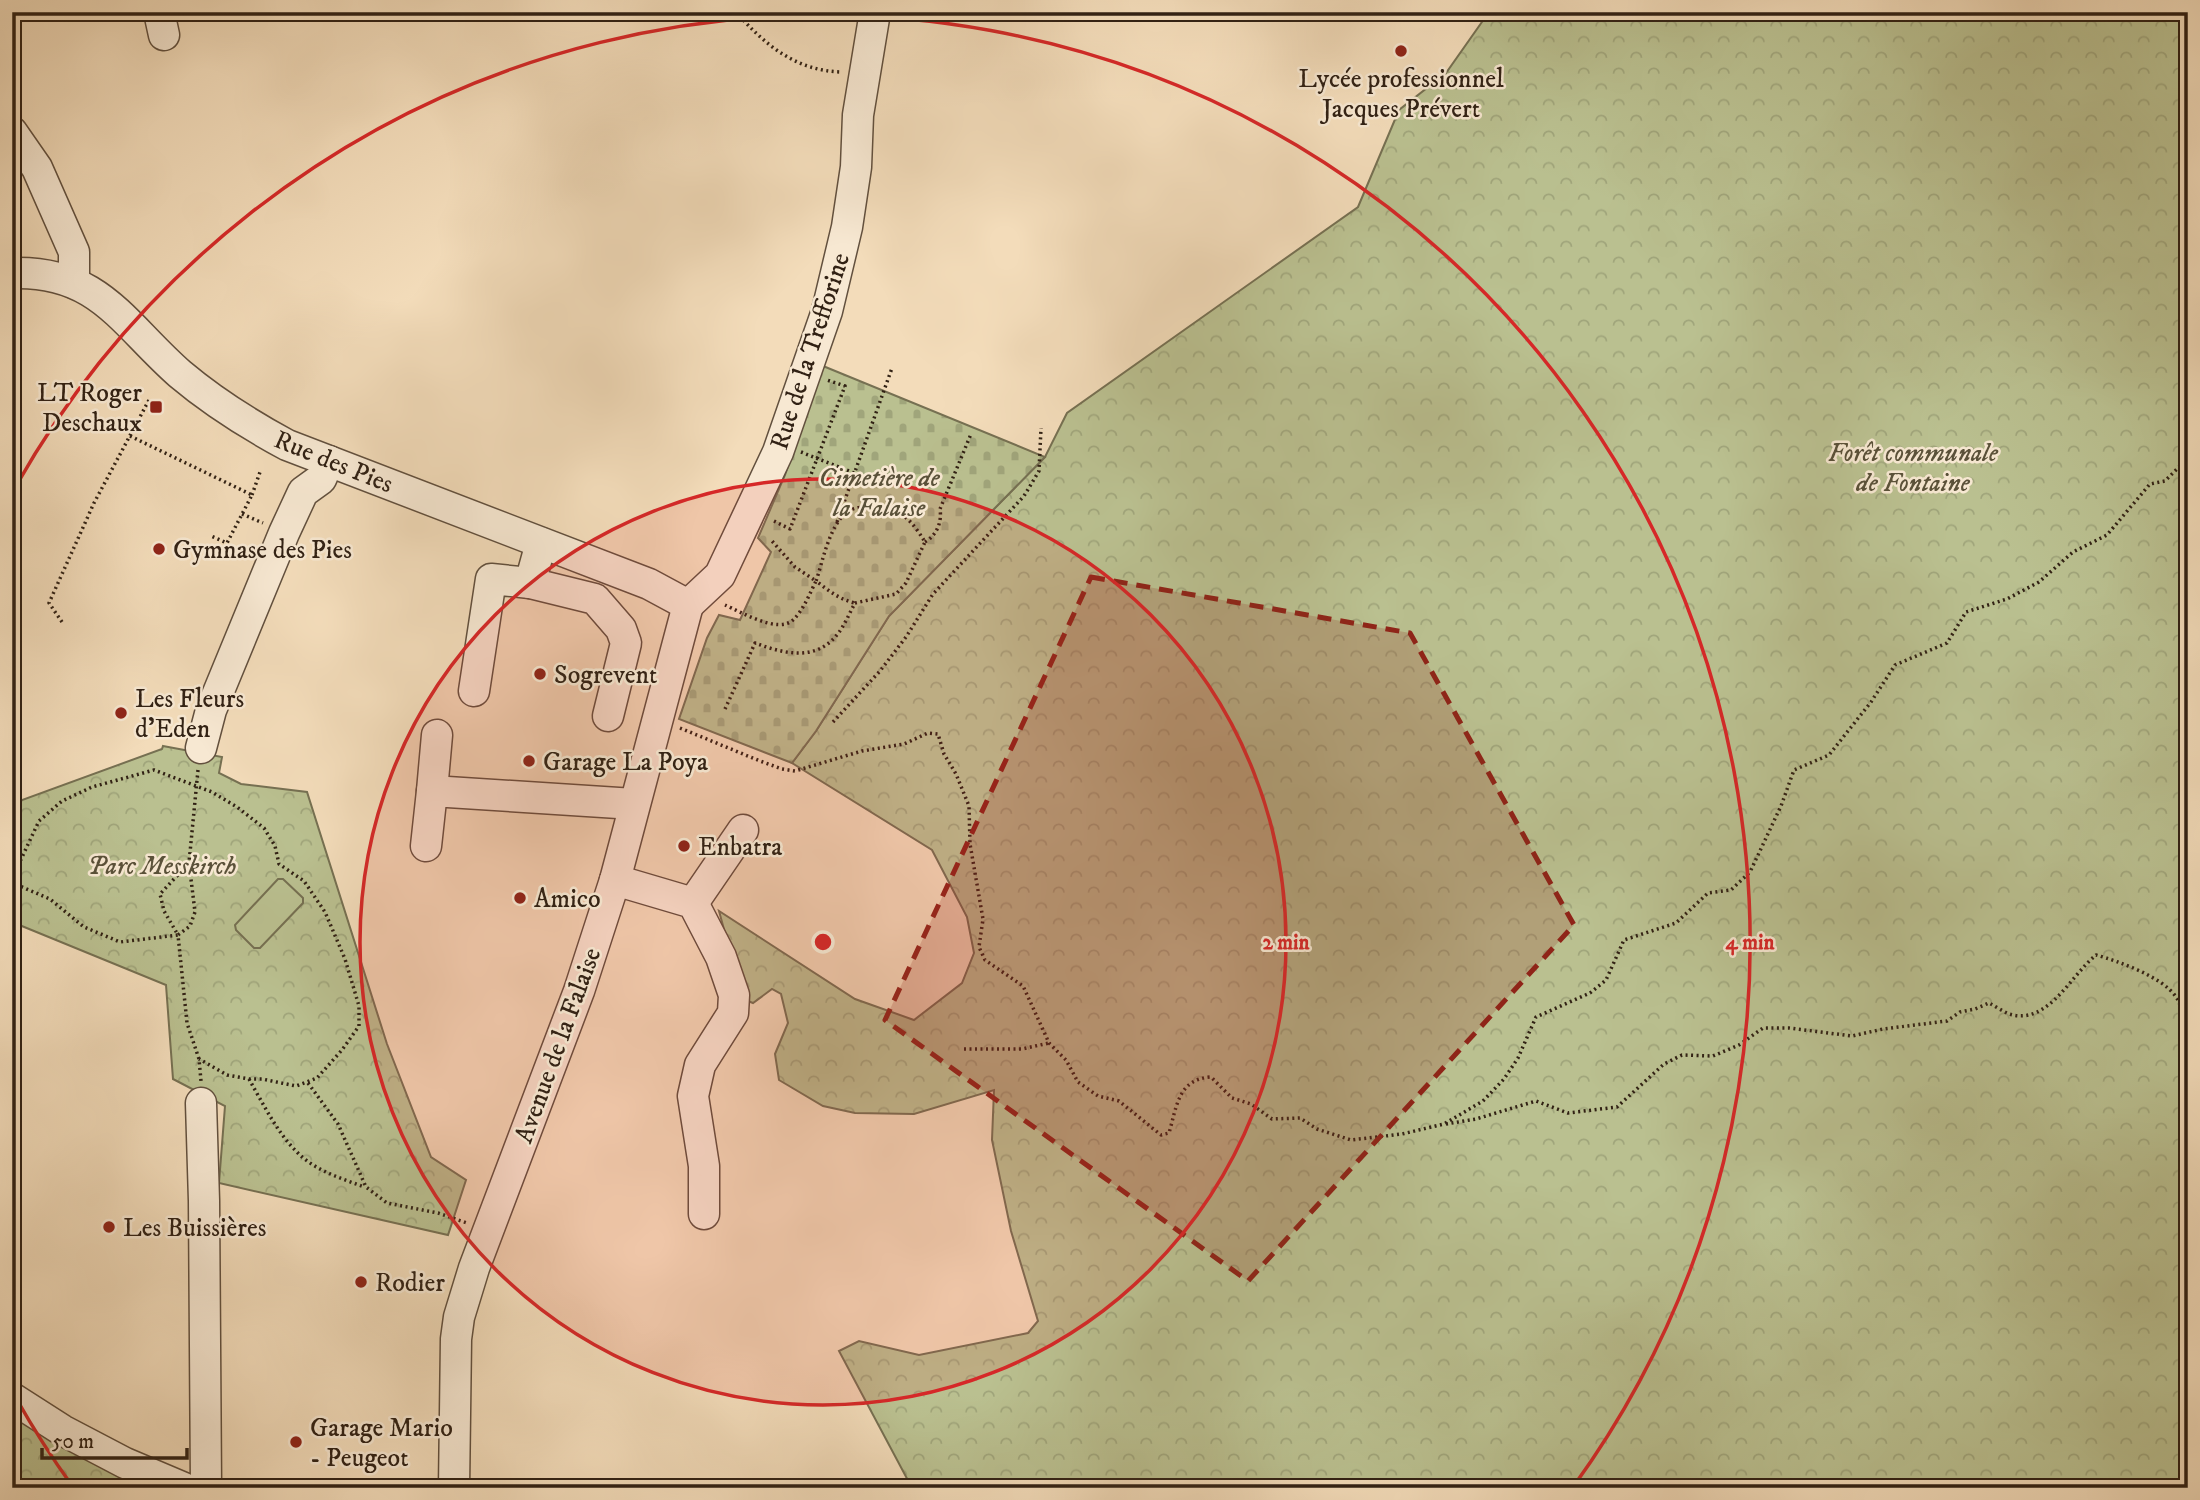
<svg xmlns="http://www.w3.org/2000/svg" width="2200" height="1500" font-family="'IM FELL DW Pica',serif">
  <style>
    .forest { fill: url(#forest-crowns); stroke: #767052; stroke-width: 2 }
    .cemetery { fill: url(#cemetery-stones); stroke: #767052; stroke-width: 2 }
    .pitch { fill: #bac090; stroke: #767052; stroke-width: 2 }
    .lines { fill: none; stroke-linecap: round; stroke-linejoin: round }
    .minor-casing { stroke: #62503e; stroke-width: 33 }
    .path { stroke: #312114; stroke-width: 3.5; stroke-dasharray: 2 3.5; stroke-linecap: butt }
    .minor { stroke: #f7e8d2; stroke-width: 30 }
    .marked { fill: #8f2418; fill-opacity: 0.2; stroke: #8f2418; stroke-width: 5; stroke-dasharray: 14 9; stroke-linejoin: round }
    .ring { fill: none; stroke: #d62828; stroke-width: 3.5 }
    .poi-dot { fill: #8f2418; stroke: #f7e8d2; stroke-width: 2.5 }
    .labels { text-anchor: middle; stroke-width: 5; stroke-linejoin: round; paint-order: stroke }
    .poi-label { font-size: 26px; fill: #312114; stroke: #f7e8d2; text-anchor: start }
    .street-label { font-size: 26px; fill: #312114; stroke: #f7e8d2 }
    .park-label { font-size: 26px; font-style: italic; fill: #5a5139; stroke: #f7e8d2 }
    .centre { fill: #d62828; stroke: #f7e8d2; stroke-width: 3.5 }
    .ring-label { font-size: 21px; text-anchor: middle; font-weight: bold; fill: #d62828; stroke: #f7e8d2; stroke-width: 5; stroke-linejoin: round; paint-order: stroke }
  </style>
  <defs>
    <pattern id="forest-crowns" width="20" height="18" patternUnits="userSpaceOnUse" patternTransform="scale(1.75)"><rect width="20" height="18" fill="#bac090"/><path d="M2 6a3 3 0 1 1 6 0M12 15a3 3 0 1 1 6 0" fill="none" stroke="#a0a57b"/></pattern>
    <pattern id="cemetery-stones" width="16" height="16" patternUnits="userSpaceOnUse" patternTransform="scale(1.75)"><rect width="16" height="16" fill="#bac090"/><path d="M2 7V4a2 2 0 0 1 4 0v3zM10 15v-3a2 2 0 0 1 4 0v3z" fill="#a0a57b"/></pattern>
  </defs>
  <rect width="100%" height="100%" fill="#f3dcba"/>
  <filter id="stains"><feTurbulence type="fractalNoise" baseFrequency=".00286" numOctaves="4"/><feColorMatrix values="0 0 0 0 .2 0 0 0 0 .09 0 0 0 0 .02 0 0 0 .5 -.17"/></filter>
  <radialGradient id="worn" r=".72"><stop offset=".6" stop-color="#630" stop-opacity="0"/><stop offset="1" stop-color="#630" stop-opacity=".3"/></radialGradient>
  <g class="forest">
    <polygon points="1489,12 2188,12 2188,1488 912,1488 839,1351 859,1341 919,1355 1028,1333 1038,1321 1011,1231 992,1140 994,1090 914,1114 855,1113 823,1106 779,1080 775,1054 788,1023 781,994 772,989 753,1003 743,999 719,911 855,999 914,1020 962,983 974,953 967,917 932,850 792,763 816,731 889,616 1045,457 1067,413 1358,207 1399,110 1446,73"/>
    <polygon points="163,746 222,757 219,773 241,784 307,792 387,1044 431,1157 466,1180 448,1235 219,1183 225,1106 173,1079 166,985 12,922 12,815 22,800 162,749"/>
    <polygon points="12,1414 44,1435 143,1488 12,1488"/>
  </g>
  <polygon class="cemetery" points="823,366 1045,457 889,616 816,731 792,763 679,719 707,638 719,615 740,620 771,552 758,538 785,475"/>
  <polygon class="pitch" points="278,879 283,879 303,898 303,903 260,948 254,948 236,930 235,925"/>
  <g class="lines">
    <defs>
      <g id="minor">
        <polyline points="159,12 164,35"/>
        <polyline points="12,132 37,168 74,252 74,283"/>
        <path d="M12,273c87,-3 111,51 168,101 32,27 70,51 107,71l362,139 39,21"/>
        <polyline points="541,543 530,583 595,599 621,629 626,643 608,716"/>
        <polyline points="688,605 720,575 778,452 827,311 847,227 856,167 858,115 875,12"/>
        <polyline points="474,691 491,579 530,583"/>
        <polyline points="201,748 211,710 284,533 303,492 321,479 329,461"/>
        <polyline points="432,791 437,735"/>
        <polyline points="426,846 432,791 634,804"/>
        <polyline points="615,880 693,903 721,957 734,995 733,1013 700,1065 693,1096 704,1166 704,1214"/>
        <polyline points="693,903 743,830"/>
        <polyline points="201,1103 204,1201 206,1488"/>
        <polyline points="12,1398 62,1430 125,1463 184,1488"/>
        <polyline points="454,1488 456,1339 459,1317 474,1268 579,991 615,880 688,605"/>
      </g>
    </defs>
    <use href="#minor" class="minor-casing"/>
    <g class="path">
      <path d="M736,12c29,33 60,59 106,60"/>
      <polyline points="130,436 252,495 227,543 211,536"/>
      <polyline points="801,452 854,473"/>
      <polyline points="252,495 260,472"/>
      <polyline points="242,514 263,523"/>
      <polyline points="774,521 790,529 845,386 827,380"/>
      <polyline points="837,522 892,368"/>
      <path d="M925,542c12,-7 17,-20 15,-33l31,-75"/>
      <path d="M725,605c16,7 53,29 68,15 10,-9 17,-27 23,-39l-21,-14 -23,-26"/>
      <polyline points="62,622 49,603 94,503 149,400"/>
      <path d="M725,709l30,-66c27,10 59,19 81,-7 8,-9 13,-22 19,-33l41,-9 10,-11 19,-41c-5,-8 -12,-19 -20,-25 -13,-9 -44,-15 -58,-5 -18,14 -24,49 -31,69 12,9 24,19 39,22"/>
      <polyline points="833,722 880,671 906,637 933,594 1024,496 1039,471 1041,428"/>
      <path d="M680,728l80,33 22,8 13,2 67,-20 42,-7 24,-11 10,1 6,20 12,20 13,32 1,38 13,75 -4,28 6,13 38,26 26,57 17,17 12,22 20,14 21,5 42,34 8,-2c8,-27 9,-54 42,-56l21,21 19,6 21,15 28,-1 17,11 34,11 51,-6 42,-10 39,-23 21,-22 14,-21 18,-41 54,-24 16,-13 18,-40 52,-17 32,-30 23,-3 19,-18 31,-66 13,-36 35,-15 42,-53 24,-37 52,-22 19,-31 41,-13 32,-17 34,-30 34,-17 43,-51 15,-3 23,-23"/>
      <polyline points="198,770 189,863 195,912 190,926 178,935 187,1023 199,1059 201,1081"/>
      <polyline points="189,863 160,894 164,911 178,935 120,942 84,927 50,899 15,884 16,870 39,821 62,801 92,787 154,770 212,792 237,807 264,828 275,846 279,864 304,881 325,912 345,959 359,1006 359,1026 342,1050 317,1078 296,1086 262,1079 249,1079 227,1075 199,1059"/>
      <polyline points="964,1049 1022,1049 1049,1043"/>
      <path d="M249,1079c13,23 29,55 48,73 18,19 44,26 67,35"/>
      <polyline points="308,1083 338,1124 366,1187 387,1203 438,1213 467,1223"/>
      <path d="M1446,1124l30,-5 60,-18 32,12 49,-6 47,-43 18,-9 31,1 26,-11 24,-17h26l63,8 31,-7 64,-8 13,-9 15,-3 14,-6c6,3 13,8 20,11 39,12 61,-38 87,-59 22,6 67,22 80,42 6,8 4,17 12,25"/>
    </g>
    <use href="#minor" class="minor"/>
  </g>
  <path class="marked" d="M1091,577l319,56 164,292 -326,356 -363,-261z"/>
  <circle cx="823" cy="942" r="463" fill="#d62828" fill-opacity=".12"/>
  <g class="ring">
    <circle cx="823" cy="942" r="463"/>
    <path d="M73 1487A927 927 0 0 1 16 1398M16 486A927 927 0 1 1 1573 1487"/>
  </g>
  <g class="poi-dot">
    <circle cx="1401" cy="51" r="7"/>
    <rect x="149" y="400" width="14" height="14" rx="3.5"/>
    <circle cx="159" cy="549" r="7"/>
    <circle cx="540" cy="674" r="7"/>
    <circle cx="121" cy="713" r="7"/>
    <circle cx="529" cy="761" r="7"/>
    <circle cx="684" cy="846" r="7"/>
    <circle cx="520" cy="898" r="7"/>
    <circle cx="109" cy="1227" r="7"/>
    <circle cx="361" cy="1282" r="7"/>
    <circle cx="296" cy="1442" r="7"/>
  </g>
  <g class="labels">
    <g class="poi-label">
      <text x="1401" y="87" text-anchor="middle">Lycée professionnel<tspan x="1401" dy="30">Jacques Prévert</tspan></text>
      <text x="142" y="401" text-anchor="end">LT Roger<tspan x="142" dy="30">Deschaux</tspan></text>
      <text x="173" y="558">Gymnase des Pies</text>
      <text x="554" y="683">Sogrevent</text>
      <text x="135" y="707">Les Fleurs<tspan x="135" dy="30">d'Eden</tspan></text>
      <text x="543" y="770">Garage La Poya</text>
      <text x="698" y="855">Enbatra</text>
      <text x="534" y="907">Amico</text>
      <text x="123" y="1236">Les Buissières</text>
      <text x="375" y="1291">Rodier</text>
      <text x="310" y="1436">Garage Mario<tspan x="310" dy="30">- Peugeot</tspan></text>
    </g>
    <g class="street-label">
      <text transform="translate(809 351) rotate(-72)" y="9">Rue de la Trefforine</text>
      <text transform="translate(334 461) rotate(22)" y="9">Rue des Pies</text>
      <text transform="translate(557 1045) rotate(-70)" y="9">Avenue de la Falaise</text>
    </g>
    <g class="park-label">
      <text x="1913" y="461">Forêt communale<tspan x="1913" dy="30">de Fontaine</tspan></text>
      <text x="879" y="486">Cimetière de<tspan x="879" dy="30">la Falaise</tspan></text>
      <text x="162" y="874">Parc Messkirch</text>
    </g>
  </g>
  <circle cx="823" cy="942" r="10" class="centre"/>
  <g class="ring-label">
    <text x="1286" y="949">2 min</text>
    <text x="1750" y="949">4 min</text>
  </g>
  <rect width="2200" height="1500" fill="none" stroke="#f3dcba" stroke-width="42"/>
  <rect x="14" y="14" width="2172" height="1472" fill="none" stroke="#312114" stroke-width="3.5"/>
  <rect x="21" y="21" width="2158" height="1458" fill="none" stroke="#312114" stroke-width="2"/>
  <path d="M42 1448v10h145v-10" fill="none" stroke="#312114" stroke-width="3.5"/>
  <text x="52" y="1448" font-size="21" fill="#312114" stroke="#f7e8d2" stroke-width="5" paint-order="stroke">50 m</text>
  <rect width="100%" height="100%" filter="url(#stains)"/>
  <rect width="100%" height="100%" fill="url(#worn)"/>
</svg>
